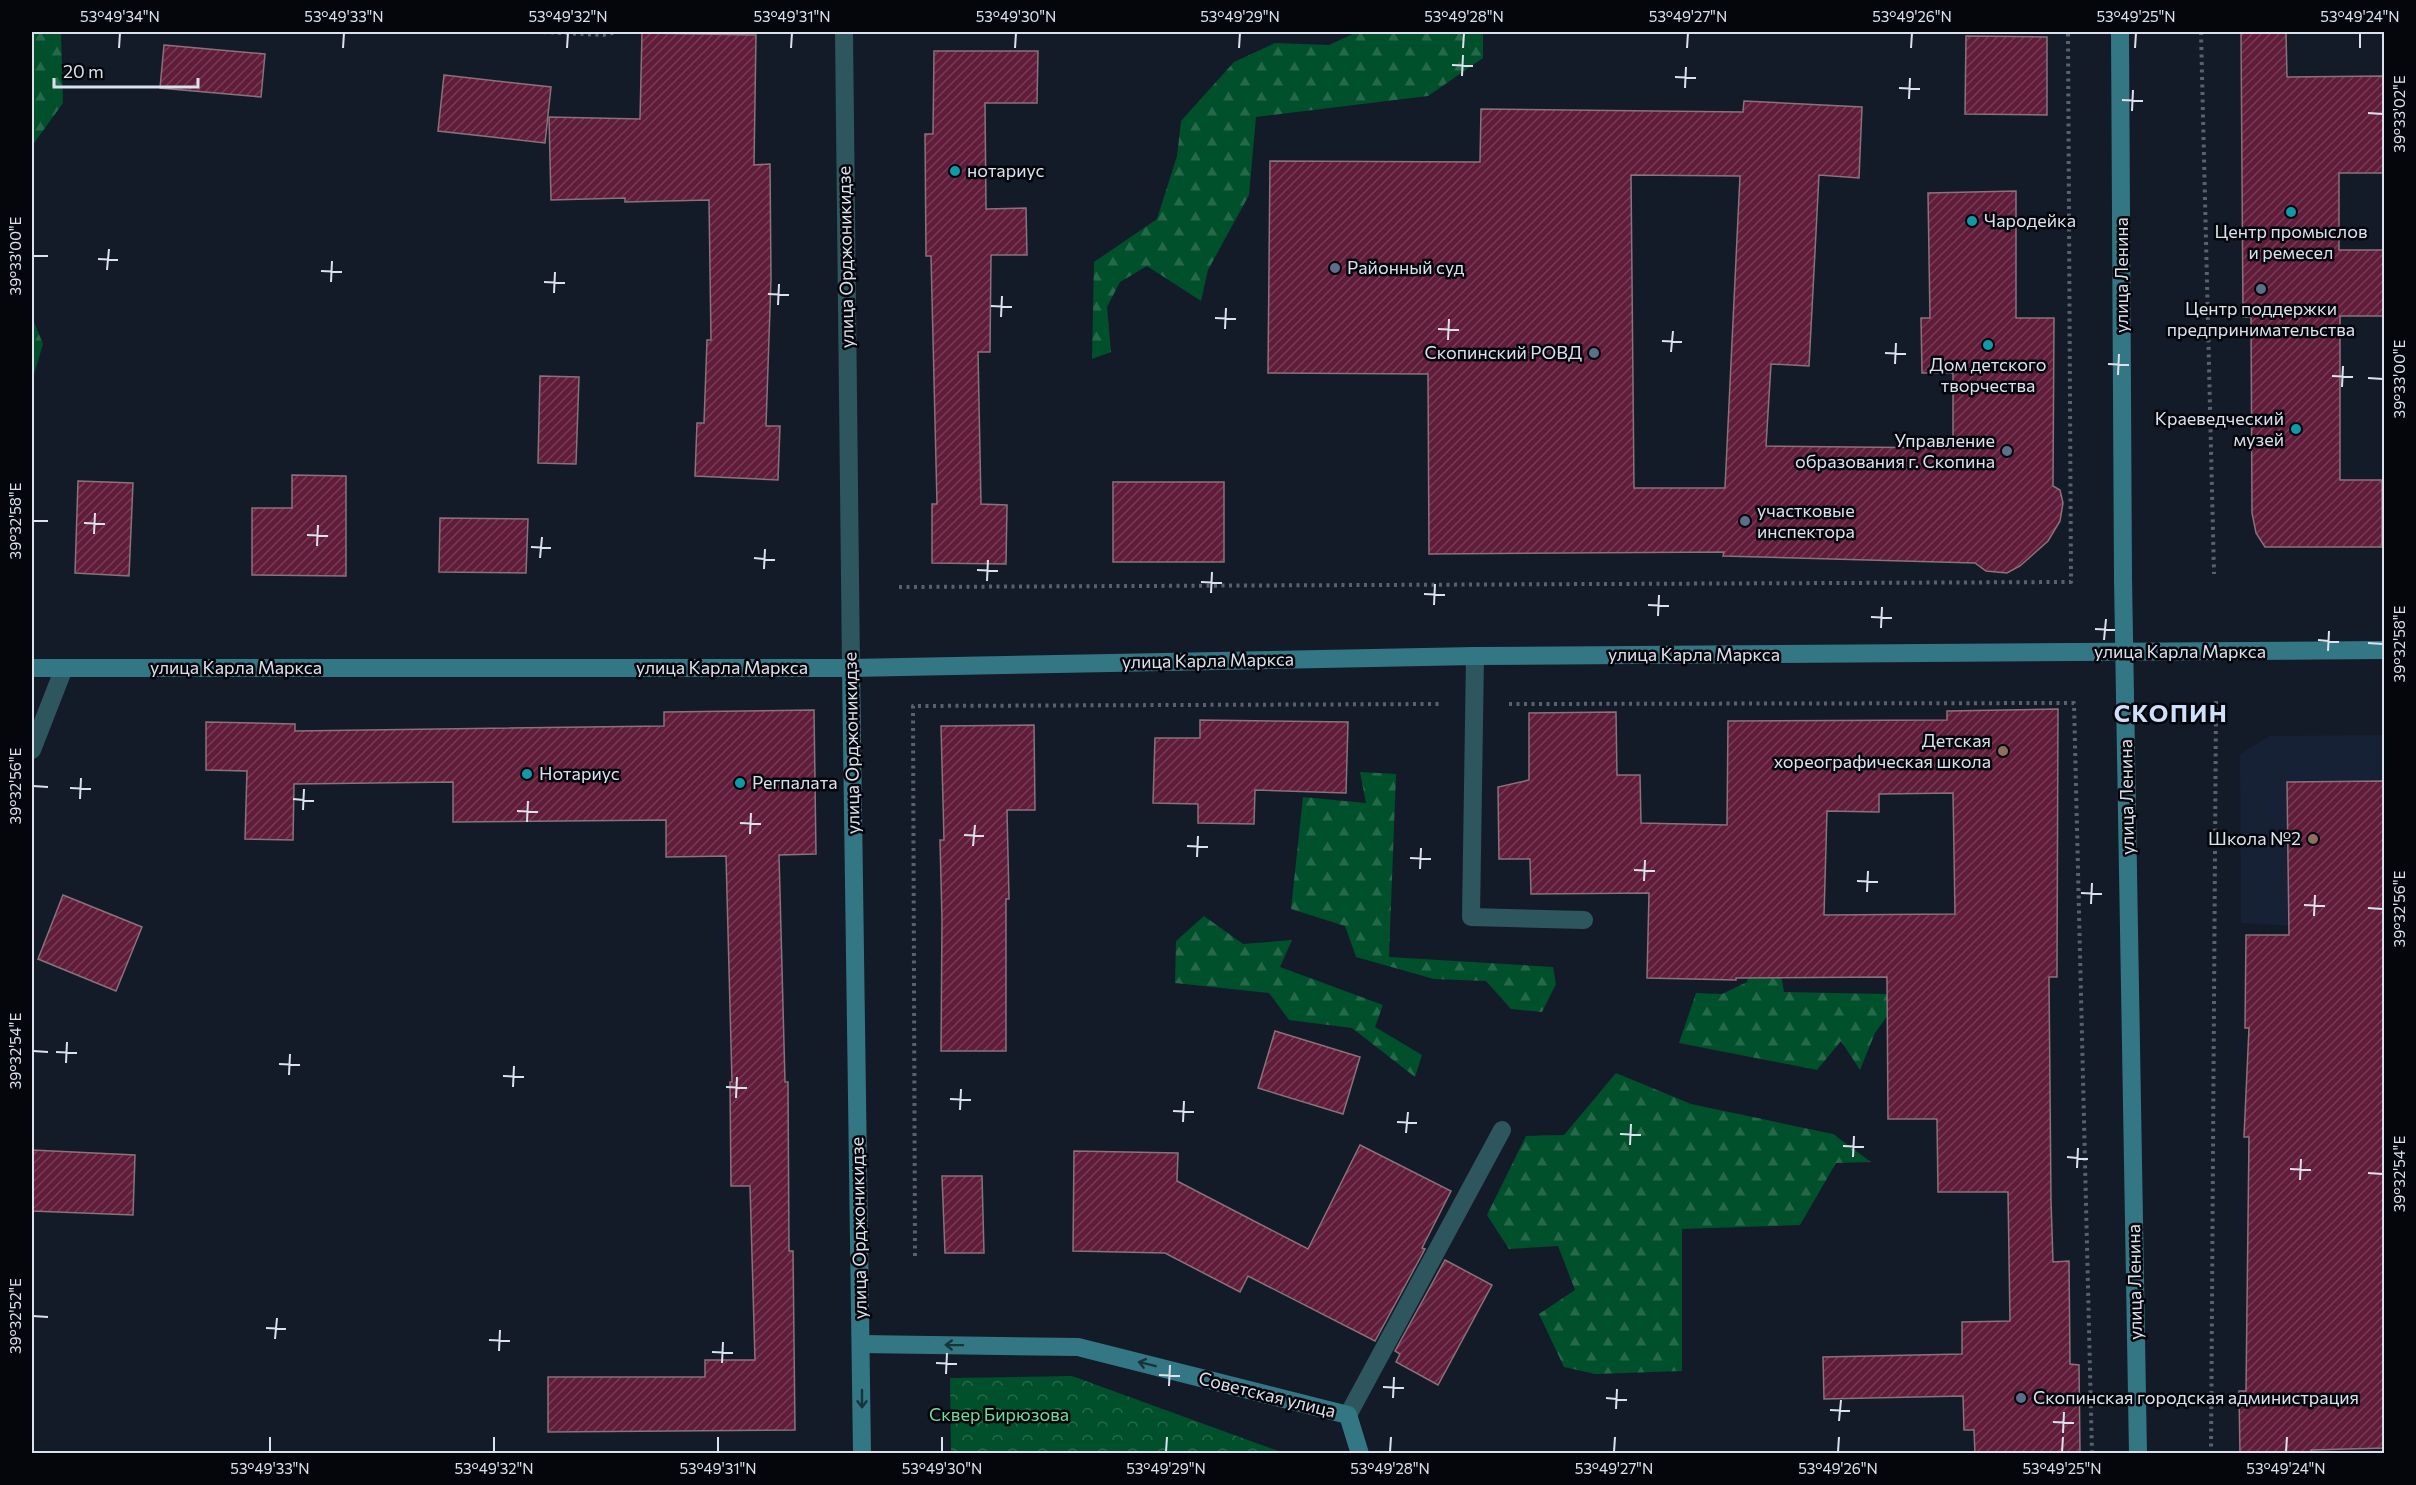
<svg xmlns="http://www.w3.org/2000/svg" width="2416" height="1485" font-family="Commissioner,sans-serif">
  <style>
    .built { fill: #162135 }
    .forest { fill: url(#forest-firs) }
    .park { fill: url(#park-crowns) }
    .building { fill: url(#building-hatch); stroke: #8a727a; stroke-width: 1.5; fill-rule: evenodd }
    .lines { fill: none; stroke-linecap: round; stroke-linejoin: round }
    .path { stroke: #59616e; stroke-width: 4; stroke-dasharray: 3 4.5; stroke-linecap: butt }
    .lane { stroke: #2e565e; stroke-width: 18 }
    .street { stroke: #2e565e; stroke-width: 18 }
    .secondary { stroke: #347784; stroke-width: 18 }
    .oneway { stroke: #17333c }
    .ticks { fill: none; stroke: #dce2ed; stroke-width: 2 }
    .culture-dot { fill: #0f9aa8; stroke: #04060c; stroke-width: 2 }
    .service-dot { fill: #5c6f8a; stroke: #04060c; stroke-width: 2 }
    .education-dot { fill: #8d6e63; stroke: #04060c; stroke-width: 2 }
    .labels { text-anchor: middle; stroke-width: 5; stroke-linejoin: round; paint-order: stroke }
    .poi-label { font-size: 18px; fill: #dce2ed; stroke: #04060c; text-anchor: start }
    .street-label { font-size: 18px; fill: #dce2ed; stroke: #04060c }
    .park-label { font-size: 18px; fill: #73dc9d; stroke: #04060c }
    .district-label { font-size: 24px; font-weight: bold; letter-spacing: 1.5px; fill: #cedff9; stroke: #04060c }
    .neatline { fill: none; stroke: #dce2ed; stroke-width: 2 }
    .ticks-label { font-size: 15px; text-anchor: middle; fill: #dce2ed }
  </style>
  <defs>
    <pattern id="forest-firs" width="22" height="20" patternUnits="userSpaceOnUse" patternTransform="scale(1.5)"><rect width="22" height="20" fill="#00502b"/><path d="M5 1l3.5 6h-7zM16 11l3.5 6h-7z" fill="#25694a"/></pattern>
    <pattern id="park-crowns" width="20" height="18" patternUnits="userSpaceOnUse" patternTransform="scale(1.5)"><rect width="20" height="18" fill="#00502b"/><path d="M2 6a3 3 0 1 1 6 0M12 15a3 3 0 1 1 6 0" fill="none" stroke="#25694a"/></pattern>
    <pattern id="building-hatch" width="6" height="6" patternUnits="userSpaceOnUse" patternTransform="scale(1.5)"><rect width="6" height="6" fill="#601c39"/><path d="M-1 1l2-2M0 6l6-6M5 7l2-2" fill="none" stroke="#763d56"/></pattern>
  </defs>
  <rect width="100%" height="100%" fill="#131b29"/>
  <polygon class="built" points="2384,735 2384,931 2241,923 2240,754 2270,736"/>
  <g class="forest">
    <polygon points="32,32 61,32 63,103 32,146"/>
    <polygon points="1357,32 1483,32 1483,58 1428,96 1256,117 1249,195 1208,270 1201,301 1147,266 1120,282 1107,307 1111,352 1092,359 1094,262 1157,219 1177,156 1181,121 1234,62 1275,43 1329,45"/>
    <polygon points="32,317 43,344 32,381"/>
    <polygon points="1360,772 1396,774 1389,957 1553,967 1556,984 1542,1012 1511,1009 1486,981 1434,979 1356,957 1345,926 1291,909 1303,797 1366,803"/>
    <polygon points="1204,916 1243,944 1292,940 1280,967 1383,1005 1375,1027 1422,1055 1415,1077 1352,1028 1289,1020 1269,993 1175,983 1176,941"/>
    <polygon points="1750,957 1779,963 1784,992 2040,997 1893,1008 1875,1033 1860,1070 1841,1041 1817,1070 1679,1043 1696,993 1722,994 1747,982"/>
    <polygon points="1616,1073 1691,1104 1833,1134 1871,1162 1836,1163 1800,1225 1682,1229 1682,1371 1595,1374 1564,1367 1539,1314 1575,1290 1558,1246 1509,1249 1487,1215 1526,1136 1564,1135"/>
  </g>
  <polygon class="park" points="1072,1376 1284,1453 951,1453 950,1378"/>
  <g class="building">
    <polygon points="2241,32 2286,32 2287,77 2385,76 2385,173 2339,173 2339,250 2385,250 2385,316 2340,316 2340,480 2382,480 2382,547 2265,547 2256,533 2252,513 2251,317 2243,317"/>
    <polygon points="642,33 756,35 754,165 770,164 771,279 766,426 780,426 778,480 695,476 697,423 704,423 707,340 711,340 709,200 625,202 625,198 551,200 549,117 640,119"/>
    <polygon points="1966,36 2047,37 2047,115 1965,114"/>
    <polygon points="164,45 265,54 261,97 160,88"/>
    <polygon points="934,51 1038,51 1037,103 985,103 986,209 1026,208 1027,255 991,255 990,352 978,352 981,504 1007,505 1006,564 932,563 932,504 937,504 931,256 926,256 925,134 933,134"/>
    <polygon points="444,75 551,87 545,143 438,131"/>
    <path d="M1744,101l118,6 -3,71 -40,-3 -10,191 -38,-2 -5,82 187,2v-75h-31l-1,-55h9l-2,-125 88,-2v127h38l-1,168 7,4 3,13 -3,18 -12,20 -28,25 -13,7 -21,-2 -11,-8 -252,-7 1,-4 -295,2 -1,-180 -160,-1 2,-212 210,1 1,-53 262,3zM1631,175l109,1 -15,312h-91z"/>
    <polygon points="540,376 579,377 576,464 538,463"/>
    <polygon points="292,475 346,476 346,576 252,575 252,508 292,508"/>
    <polygon points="78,481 133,483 129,576 75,573"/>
    <rect x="1113" y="482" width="111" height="80"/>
    <polygon points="440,518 528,519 526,573 439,572"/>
    <path d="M2058,709l-1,268h-8l2,224 2,61 16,-1 1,103 9,1 1,89h-105l-1,-24h-10l-1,-34 -139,3 -1,-42 139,-3v-32l48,-1 -2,-129h-70l-1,-73h-49l-1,-142 -151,1v2l-89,-2 2,-85 -118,1 -1,-35h-31l-1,-72 31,-7v-67l87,-1 1,63h23l1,48 86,2 1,-104 219,-1v-9zM1953,793l2,121 -131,1 3,-104 52,1v-18z"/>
    <polygon points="814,710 816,854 779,855 785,1082 788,1082 789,1251 793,1251 795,1430 548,1432 548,1377 705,1377 705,1360 755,1360 750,1186 731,1186 730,1082 732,1082 726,856 666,857 666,820 453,822 453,782 294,784 293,840 245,839 247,771 206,770 206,722 295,724 295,731 664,726 664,712"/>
    <polygon points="1200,720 1348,722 1346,793 1255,790 1254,824 1198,823 1198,804 1153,803 1155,738 1200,738"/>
    <polygon points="1034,725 1035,810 1007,810 1009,899 1006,899 1006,1051 941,1051 942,920 940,840 944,840 941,726"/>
    <polygon points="2385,781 2385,1448 2311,1450 2311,1454 2240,1454 2239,1391 2246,1391 2249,1137 2244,1137 2249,1028 2245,1028 2246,935 2289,935 2287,782"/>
    <polygon points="63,895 142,927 116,991 38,959"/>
    <polygon points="1275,1031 1360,1057 1343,1114 1258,1088"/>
    <polygon points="1360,1145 1451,1191 1422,1248 1425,1249 1375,1341 1248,1276 1240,1292 1165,1253 1073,1251 1074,1151 1178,1153 1177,1181 1308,1249"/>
    <polygon points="32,1150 135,1155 133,1215 32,1211"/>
    <polygon points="942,1176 982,1176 984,1253 945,1253"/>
    <polygon points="1445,1260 1492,1285 1438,1385 1396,1362 1400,1354 1395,1351"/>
  </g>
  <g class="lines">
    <g class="path">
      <polyline points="543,32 603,35 617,32"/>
      <polyline points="2201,32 2214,574"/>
      <polyline points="899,587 2071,582 2068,32"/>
      <polyline points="1509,704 2074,703 2092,1454"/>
      <polyline points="915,1256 913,706 1441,704"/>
      <polyline points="2211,1454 2216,701"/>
    </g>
    <g class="lane">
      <polyline points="1475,656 1471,917 1584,920"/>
      <polyline points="1348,1415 1502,1130"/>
    </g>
    <g class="street">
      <polyline points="844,32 851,668"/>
      <polyline points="32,750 64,668"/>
    </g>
    <g class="secondary">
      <polyline points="2120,32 2123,579 2138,1454"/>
      <polyline points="32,668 851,668 1475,656 2384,650"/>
      <polyline points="851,668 862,1454"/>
      <polyline points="861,1344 1078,1347 1348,1415 1360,1454"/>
    </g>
  </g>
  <defs><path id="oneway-shaft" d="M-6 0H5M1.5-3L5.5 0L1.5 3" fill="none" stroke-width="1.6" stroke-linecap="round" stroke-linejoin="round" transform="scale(1.5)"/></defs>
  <g class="oneway">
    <use href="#oneway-shaft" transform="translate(954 1345) rotate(-179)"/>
    <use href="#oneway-shaft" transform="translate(1147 1364) rotate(-166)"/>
    <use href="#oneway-shaft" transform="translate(862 1399) rotate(90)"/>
  </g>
  <path class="ticks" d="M119,48l1,-15M343,48l1,-15M567,48l1,-15M791,48l1,-15M1015,48l1,-15M1239,48l1,-15M1463,48l1,-15M1687,48l1,-15M1911,48l1,-15M2135,48l1,-15M2360,48v-15M1452,65l21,1M1462,76l1,-21M1675,77l21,1M1685,88l1,-21M1899,88l21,1M1909,99l1,-21M2122,100l21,1M2132,111l1,-21M2368,113l15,1M33,256h15M98,259l20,1M107,270l2,-21M321,271l21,1M331,282l1,-21M544,282l21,1M554,293l1,-21M768,294l21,1M778,305l1,-21M991,306l21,1M1001,317l1,-21M1215,318l21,1M1225,329l1,-21M1438,329l21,1M1448,340l1,-21M1662,341l20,1M1671,352l2,-21M1885,353l21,1M1895,364l1,-21M2108,364l21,1M2118,375l1,-21M2332,376l21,1M2368,378l15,1M2342,387l1,-21M33,521h15M84,523l21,1M94,534l1,-21M307,535l21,1M317,546l1,-21M531,547l20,1M540,558l2,-21M754,558l21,2M764,569l1,-20M977,570l21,1M987,581l1,-21M1201,582l21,1M1211,593l1,-21M1424,594l21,1M1434,605l1,-21M1648,605l21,1M1658,616l1,-21M1871,617l21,1M1881,628l1,-21M2095,629l20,1M2104,640l2,-21M2318,640l21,2M2368,643l15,1M2328,651l1,-20M33,786l15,1M70,788l21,1M80,799l1,-21M293,799l21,2M303,810l1,-21M517,811l21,1M527,822l1,-21M740,823l21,1M750,834l1,-21M964,835l20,1M973,846l2,-21M1187,846l21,1M1197,857l1,-21M1410,858l21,1M1420,869l1,-21M1634,870l21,1M1644,881l1,-21M1857,881l21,1M1867,892l1,-21M2081,893l21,1M2091,904l1,-21M2304,905l21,1M2368,908l15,1M2314,916l1,-21M33,1051l15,1M56,1052l21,1M66,1063l1,-21M279,1064l21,1M289,1075l1,-21M503,1076l21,1M513,1087l1,-21M726,1087l21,1M736,1098l1,-21M950,1099l21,1M960,1110l1,-21M1173,1111l21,1M1183,1122l1,-21M1397,1122l20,1M1406,1133l2,-21M1620,1134l21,1M1630,1145l1,-21M1843,1146l21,1M1853,1157l1,-21M2067,1157l21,2M2077,1168l1,-20M2290,1169l21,1M2368,1173l15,1M2300,1180l1,-21M33,1316l15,1M266,1328l20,1M275,1339l2,-21M489,1340l21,1M499,1351l1,-21M712,1352l21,1M722,1363l1,-21M936,1363l21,1M946,1374l1,-21M1159,1375l21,1M1169,1386l1,-21M1383,1387l21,1M1393,1398l1,-21M1606,1398l21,2M1616,1409l1,-20M1830,1410l20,1M1839,1421l2,-21M2053,1422l21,1M2063,1433l1,-21M270,1452v-15M494,1452v-15M718,1452v-15M942,1452v-15M1166,1452l1,-15M1390,1452l1,-15M1614,1452l1,-15M1838,1452l1,-15M2062,1452l1,-15M2286,1452l1,-15"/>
  <g class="culture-dot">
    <circle cx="955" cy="171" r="6"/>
    <circle cx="2291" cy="212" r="6"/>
    <circle cx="1972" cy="221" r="6"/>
    <circle cx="1988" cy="345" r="6"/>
    <circle cx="2296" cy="429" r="6"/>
    <circle cx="527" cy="774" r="6"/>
    <circle cx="740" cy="783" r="6"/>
  </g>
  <g class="service-dot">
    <circle cx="1335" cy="268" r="6"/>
    <circle cx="2261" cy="289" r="6"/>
    <circle cx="1594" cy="353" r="6"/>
    <circle cx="2007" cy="451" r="6"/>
    <circle cx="1745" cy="521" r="6"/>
    <circle cx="2021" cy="1398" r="6"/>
  </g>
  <g class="education-dot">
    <circle cx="2003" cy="751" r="6"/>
    <circle cx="2313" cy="839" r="6"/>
  </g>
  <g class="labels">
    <g class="poi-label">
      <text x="967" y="177">нотариус</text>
      <text x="1984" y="227">Чародейка</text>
      <text x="2291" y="238" text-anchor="middle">Центр промыслов<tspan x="2291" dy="21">и ремесел</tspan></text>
      <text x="1347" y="274">Районный суд</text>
      <text x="2261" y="315" text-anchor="middle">Центр поддержки<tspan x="2261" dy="21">предпринимательства</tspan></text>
      <text x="1582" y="359" text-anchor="end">Скопинский РОВД</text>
      <text x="1988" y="371" text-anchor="middle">Дом детского<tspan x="1988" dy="21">творчества</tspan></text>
      <text x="2284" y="425" text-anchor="end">Краеведческий<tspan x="2284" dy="21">музей</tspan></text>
      <text x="1995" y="447" text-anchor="end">Управление<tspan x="1995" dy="21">образования г. Скопина</tspan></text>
      <text x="1757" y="517">участковые<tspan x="1757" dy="21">инспектора</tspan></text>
      <text x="1991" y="747" text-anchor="end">Детская<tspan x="1991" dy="21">хореографическая школа</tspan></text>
      <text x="539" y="780">Нотариус</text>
      <text x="752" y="789">Регпалата</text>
      <text x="2301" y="845" text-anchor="end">Школа №2</text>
      <text x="2033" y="1404">Скопинская городская администрация</text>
    </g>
    <g class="street-label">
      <text transform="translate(846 257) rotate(-91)" y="6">улица Орджоникидзе</text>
      <text transform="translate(2122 275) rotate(-90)" y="6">улица Ленина</text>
      <text x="2180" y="658">улица Карла Маркса</text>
      <text x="1694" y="661">улица Карла Маркса</text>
      <text transform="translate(1208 661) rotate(-1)" y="6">улица Карла Маркса</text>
      <text x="236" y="674">улица Карла Маркса</text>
      <text x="722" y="674">улица Карла Маркса</text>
      <text transform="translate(852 743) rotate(-91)" y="6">улица Орджоникидзе</text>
      <text transform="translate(2127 797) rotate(-91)" y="6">улица Ленина</text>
      <text transform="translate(859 1228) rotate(-91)" y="6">улица Орджоникидзе</text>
      <text transform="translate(2135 1282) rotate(-91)" y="6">улица Ленина</text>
      <text transform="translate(1267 1395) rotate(14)" y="6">Советская улица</text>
    </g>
    <g class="park-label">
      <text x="999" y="1421">Сквер Бирюзова</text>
    </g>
    <g class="district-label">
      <text x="2171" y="722">СКОПИН</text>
    </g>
  </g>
  <rect width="2416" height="1485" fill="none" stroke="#04060c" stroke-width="66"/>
  <path d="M54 78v9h144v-9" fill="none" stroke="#dce2ed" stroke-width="3"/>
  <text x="63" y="78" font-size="18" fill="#dce2ed" stroke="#04060c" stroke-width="4.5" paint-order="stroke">20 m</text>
  <rect x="33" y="33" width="2350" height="1419" class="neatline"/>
  <g class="ticks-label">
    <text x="120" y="22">53°49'34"N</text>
    <text x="344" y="22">53°49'33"N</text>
    <text x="568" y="22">53°49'32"N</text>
    <text x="792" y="22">53°49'31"N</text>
    <text x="1016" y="22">53°49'30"N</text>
    <text x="1240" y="22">53°49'29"N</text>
    <text x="1464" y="22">53°49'28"N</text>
    <text x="1688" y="22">53°49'27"N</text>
    <text x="1912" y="22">53°49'26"N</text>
    <text x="2136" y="22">53°49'25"N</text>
    <text x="2360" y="22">53°49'24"N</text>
    <text transform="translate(2400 114) rotate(-90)" y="5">39°33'02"E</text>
    <text transform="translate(16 256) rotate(-90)" y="5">39°33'00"E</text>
    <text transform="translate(2400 379) rotate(-90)" y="5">39°33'00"E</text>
    <text transform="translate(16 521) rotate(-90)" y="5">39°32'58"E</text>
    <text transform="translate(2400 644) rotate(-90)" y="5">39°32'58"E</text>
    <text transform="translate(16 786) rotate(-90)" y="5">39°32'56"E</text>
    <text transform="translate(2400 909) rotate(-90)" y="5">39°32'56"E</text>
    <text transform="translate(16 1051) rotate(-90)" y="5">39°32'54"E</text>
    <text transform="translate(2400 1174) rotate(-90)" y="5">39°32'54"E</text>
    <text transform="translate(16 1316) rotate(-90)" y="5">39°32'52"E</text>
    <text x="270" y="1474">53°49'33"N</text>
    <text x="494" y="1474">53°49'32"N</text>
    <text x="718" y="1474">53°49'31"N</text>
    <text x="942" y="1474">53°49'30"N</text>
    <text x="1166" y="1474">53°49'29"N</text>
    <text x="1390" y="1474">53°49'28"N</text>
    <text x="1614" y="1474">53°49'27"N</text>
    <text x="1838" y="1474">53°49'26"N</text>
    <text x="2062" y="1474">53°49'25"N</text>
    <text x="2286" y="1474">53°49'24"N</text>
  </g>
</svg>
